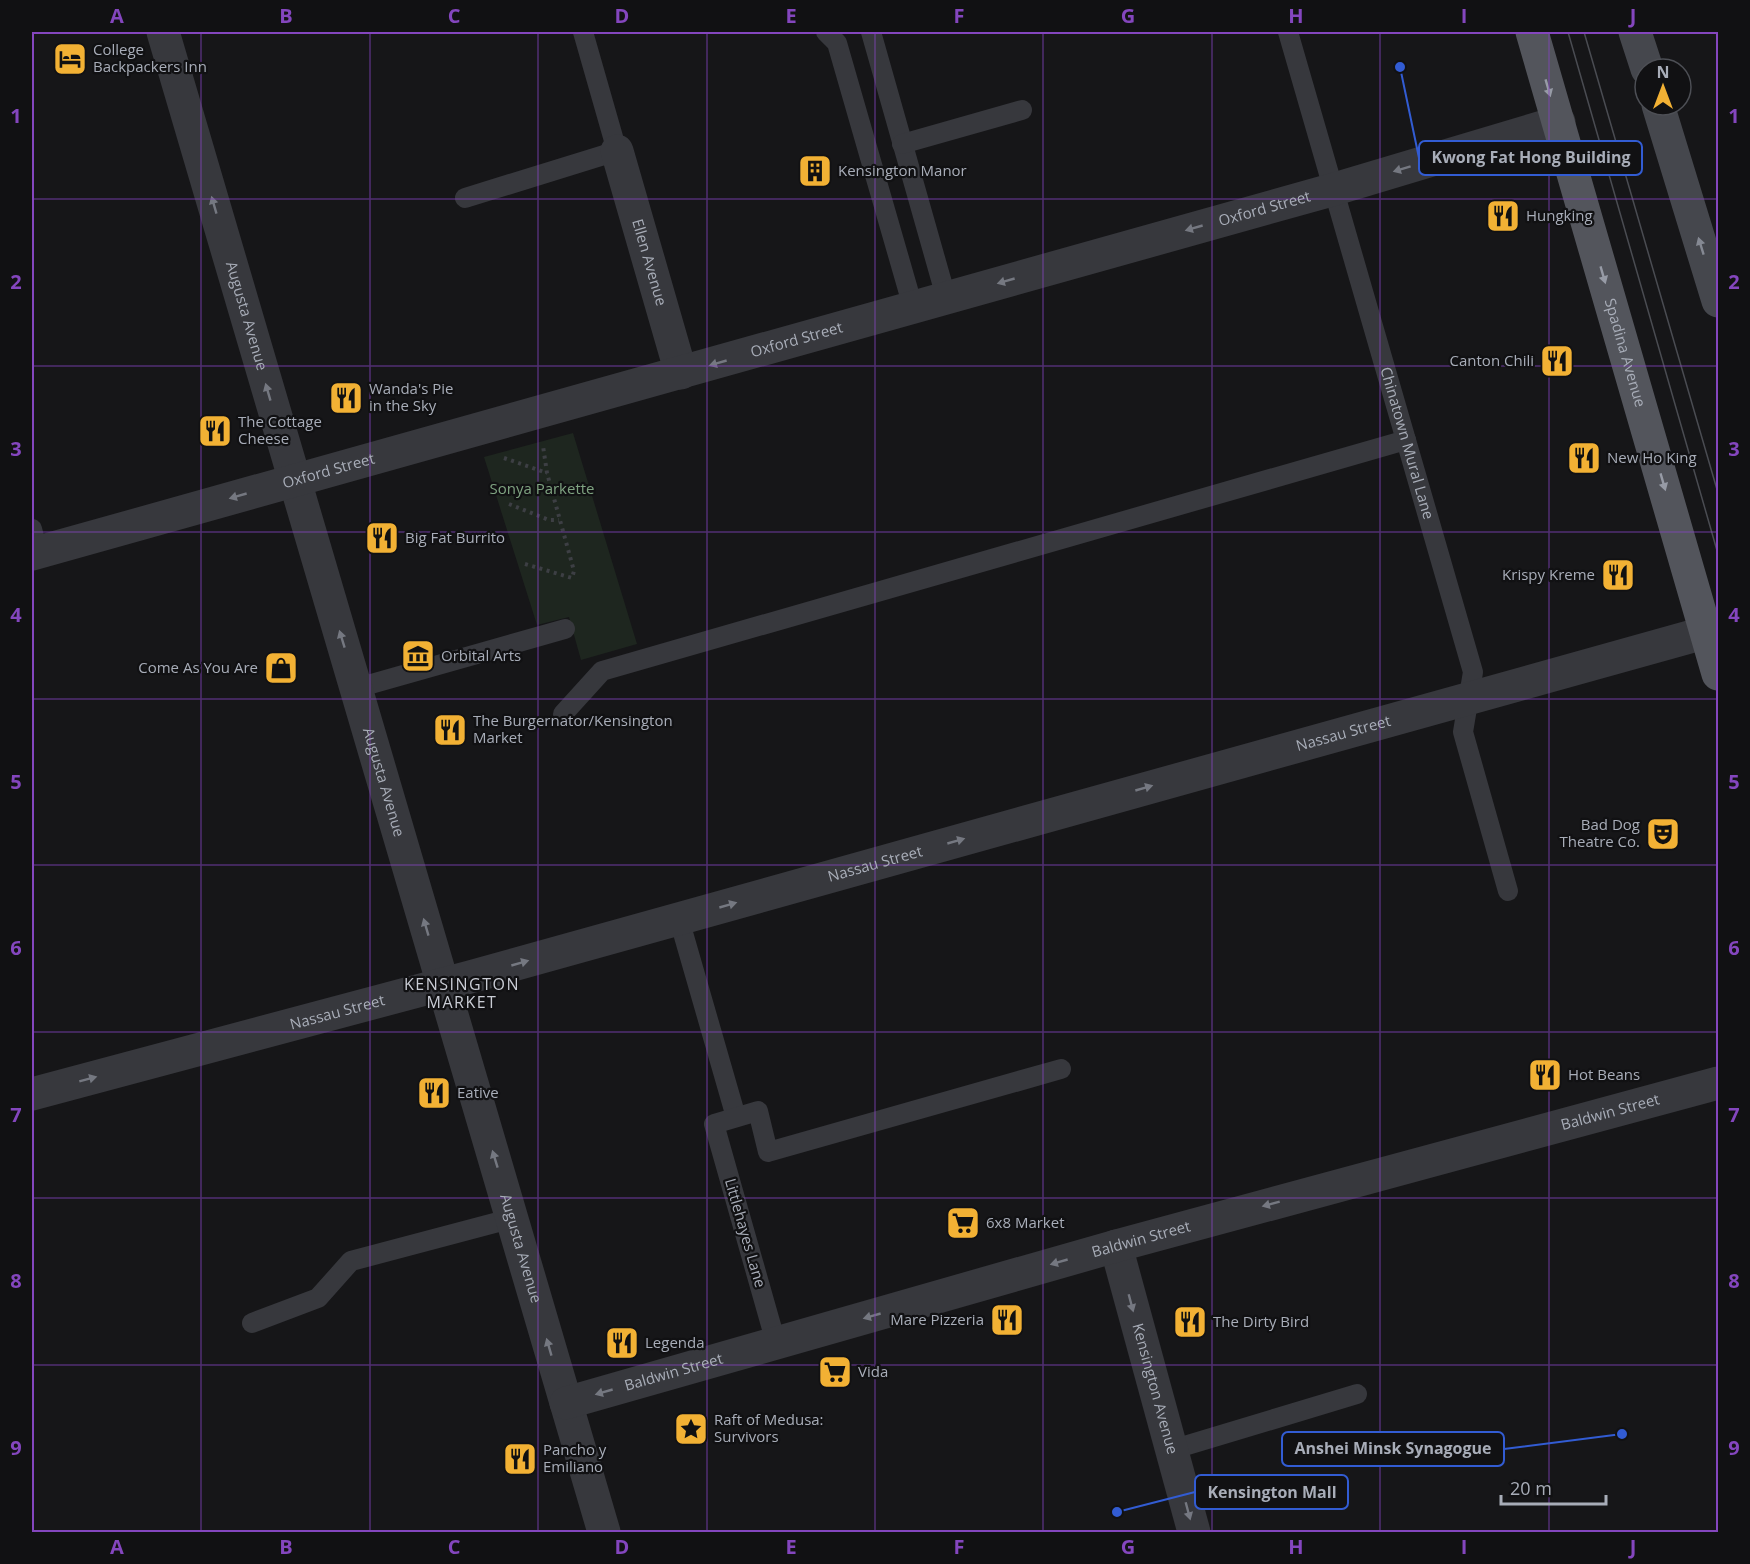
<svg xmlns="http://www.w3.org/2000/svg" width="1750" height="1564" font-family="'Open Sans',sans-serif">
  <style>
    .green { fill: #1e261f }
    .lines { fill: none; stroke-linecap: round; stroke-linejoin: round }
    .path { stroke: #3d3f44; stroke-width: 4; stroke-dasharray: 3 4.5; stroke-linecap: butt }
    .lane { stroke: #37383d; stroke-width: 20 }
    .street { stroke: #37383d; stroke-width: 33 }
    .secondary { stroke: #45474d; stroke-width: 33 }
    .primary { stroke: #53555c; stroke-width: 33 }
    .tram { stroke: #4a4c52; stroke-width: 1.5 }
    .oneway { fill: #979ba6 }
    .oneway2 { fill: #757881 }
    .oneway3 { fill: #858993 }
    .grid { fill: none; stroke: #8446be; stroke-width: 1.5; stroke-opacity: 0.55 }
    .labels { text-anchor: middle; stroke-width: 4.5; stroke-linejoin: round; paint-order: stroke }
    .poi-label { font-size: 15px; fill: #a8adb8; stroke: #111113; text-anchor: start }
    .street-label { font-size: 15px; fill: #a8adb8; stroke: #111113 }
    .park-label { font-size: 15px; fill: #7fa381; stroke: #111113 }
    .neighbourhood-label { font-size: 16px; letter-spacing: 1.5px; fill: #c9ccd4; stroke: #111113 }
    .leader { fill: none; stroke: #325cd3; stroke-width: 2 }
    .callout-dot { fill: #325cd3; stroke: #111113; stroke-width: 2 }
    .callout { fill: #111113; stroke: #325cd3; stroke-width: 2 }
    .callout-label { font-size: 16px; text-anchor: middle; font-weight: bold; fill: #a8adb8 }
    .neatline { fill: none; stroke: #8446be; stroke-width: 2 }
    .grid-label { font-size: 20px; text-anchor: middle; font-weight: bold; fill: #8446be }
  </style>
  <rect width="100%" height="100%" fill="#161618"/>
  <polygon class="green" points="573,433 637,644 581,660 569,617 537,625 484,457"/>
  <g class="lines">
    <g class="path">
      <polyline points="504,458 547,473"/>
      <polyline points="509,504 549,520 559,520"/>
      <polyline points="525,564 572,578 574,571 547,473 543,446"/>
    </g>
    <g class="lane">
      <polyline points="826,32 837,43 913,307"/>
      <polyline points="871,32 946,297"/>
      <path id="s1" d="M1288,32l185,640 -10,60 45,159"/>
      <polyline points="902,144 1022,110"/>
      <polyline points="465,198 617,151 583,32"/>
      <polyline points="32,529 38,552"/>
      <polyline points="357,688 565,629"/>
      <polyline points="563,714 602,671 1406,440"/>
      <polyline points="679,919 736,1117"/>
      <polyline points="252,1323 318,1298 351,1261 513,1218"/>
      <polyline points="776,1343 714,1124 758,1111 768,1152 1061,1069"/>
      <polyline points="1171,1450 1357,1394"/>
    </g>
    <g class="street">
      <path id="s2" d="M163,32l441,1500"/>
      <path id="s3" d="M617,151l64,222"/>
      <path id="s4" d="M32,554l1303,-365 224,-67"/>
      <path id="s5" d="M32,1094l438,-117 1248,-348"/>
      <path id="s6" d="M1116,1246l78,286"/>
      <path id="s7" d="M566,1403l550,-157 602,-163"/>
    </g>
    <g class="secondary">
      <polyline points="1635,32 1647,69"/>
      <polyline points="1658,105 1718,301"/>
    </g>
    <path class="primary" id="s8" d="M1532,32l186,642"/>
    <g class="tram">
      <polyline points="1568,32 1718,554"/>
      <polyline points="1584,32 1718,493"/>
    </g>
  </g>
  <defs><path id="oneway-solid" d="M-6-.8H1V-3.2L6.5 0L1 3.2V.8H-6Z" transform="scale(1.5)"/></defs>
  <g class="oneway">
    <use href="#oneway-solid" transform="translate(1548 88) rotate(74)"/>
    <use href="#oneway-solid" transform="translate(1603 275) rotate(74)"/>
    <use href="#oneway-solid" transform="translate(1663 482) rotate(74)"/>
  </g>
  <g class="oneway2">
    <use href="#oneway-solid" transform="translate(1402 169) rotate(163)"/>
    <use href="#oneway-solid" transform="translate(214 205) rotate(-106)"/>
    <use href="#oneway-solid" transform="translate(1194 228) rotate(164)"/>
    <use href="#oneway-solid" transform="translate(1006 281) rotate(164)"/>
    <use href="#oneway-solid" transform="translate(718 363) rotate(164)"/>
    <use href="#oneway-solid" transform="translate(268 392) rotate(-106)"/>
    <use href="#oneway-solid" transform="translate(238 496) rotate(164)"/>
    <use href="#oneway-solid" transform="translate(342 639) rotate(-107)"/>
    <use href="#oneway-solid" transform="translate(1144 788) rotate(-16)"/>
    <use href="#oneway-solid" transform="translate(956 841) rotate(-16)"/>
    <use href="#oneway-solid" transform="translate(728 905) rotate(-16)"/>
    <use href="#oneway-solid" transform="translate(426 927) rotate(-106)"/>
    <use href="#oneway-solid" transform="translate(520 963) rotate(-16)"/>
    <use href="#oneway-solid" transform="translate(88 1079) rotate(-15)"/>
    <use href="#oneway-solid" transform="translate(495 1159) rotate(-107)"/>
    <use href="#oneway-solid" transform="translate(1271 1204) rotate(165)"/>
    <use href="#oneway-solid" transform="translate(1059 1262) rotate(164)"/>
    <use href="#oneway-solid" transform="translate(1131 1303) rotate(75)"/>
    <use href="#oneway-solid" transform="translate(872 1316) rotate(164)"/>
    <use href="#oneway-solid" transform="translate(549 1347) rotate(-106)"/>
    <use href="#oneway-solid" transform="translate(604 1392) rotate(164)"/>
    <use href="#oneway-solid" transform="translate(1188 1511) rotate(75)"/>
  </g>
  <use class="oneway3" href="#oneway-solid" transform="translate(1701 246) rotate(-107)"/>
  <path class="grid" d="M201,32v1500M370,32v1500M538,32v1500M707,32v1500M875,32v1500M1043,32v1500M1212,32v1500M1380,32v1500M1549,32v1500M32,199h1686M32,366h1686M32,532h1686M32,699h1686M32,865h1686M32,1032h1686M32,1198h1686M32,1365h1686"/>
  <defs>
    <symbol id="hotel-square" viewBox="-11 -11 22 22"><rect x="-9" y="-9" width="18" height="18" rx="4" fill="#f2b134" stroke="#111113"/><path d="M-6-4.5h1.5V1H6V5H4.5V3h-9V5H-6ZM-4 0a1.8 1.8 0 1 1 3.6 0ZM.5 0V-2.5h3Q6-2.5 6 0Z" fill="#111"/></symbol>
    <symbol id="building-square" viewBox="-11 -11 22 22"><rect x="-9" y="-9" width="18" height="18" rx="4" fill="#f2b134" stroke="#111113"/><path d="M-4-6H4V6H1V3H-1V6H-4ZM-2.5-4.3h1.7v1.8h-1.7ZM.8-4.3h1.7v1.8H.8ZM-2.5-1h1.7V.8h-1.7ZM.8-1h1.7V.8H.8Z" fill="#111"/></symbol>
    <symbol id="restaurant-square" viewBox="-11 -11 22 22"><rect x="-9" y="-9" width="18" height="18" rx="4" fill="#f2b134" stroke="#111113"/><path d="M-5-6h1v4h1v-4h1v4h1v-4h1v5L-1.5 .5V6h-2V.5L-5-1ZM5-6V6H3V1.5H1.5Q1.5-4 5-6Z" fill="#111"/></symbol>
    <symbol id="museum-square" viewBox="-11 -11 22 22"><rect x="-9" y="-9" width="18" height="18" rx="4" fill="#f2b134" stroke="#111113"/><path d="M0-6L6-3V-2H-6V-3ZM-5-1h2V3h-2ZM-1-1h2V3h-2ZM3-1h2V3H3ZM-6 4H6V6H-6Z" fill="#111"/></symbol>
    <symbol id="shop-square" viewBox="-11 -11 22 22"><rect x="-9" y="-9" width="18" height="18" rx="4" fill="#f2b134" stroke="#111113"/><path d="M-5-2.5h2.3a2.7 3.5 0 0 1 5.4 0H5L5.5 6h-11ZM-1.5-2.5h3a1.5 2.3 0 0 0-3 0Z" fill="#111"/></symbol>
    <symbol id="theatre-square" viewBox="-11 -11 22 22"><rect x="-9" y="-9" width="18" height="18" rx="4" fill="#f2b134" stroke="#111113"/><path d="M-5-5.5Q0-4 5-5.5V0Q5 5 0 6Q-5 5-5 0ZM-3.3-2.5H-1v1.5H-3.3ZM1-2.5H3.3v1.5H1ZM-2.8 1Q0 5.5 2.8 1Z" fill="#111"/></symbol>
    <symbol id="supermarket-square" viewBox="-11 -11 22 22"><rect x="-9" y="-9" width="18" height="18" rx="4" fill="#f2b134" stroke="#111113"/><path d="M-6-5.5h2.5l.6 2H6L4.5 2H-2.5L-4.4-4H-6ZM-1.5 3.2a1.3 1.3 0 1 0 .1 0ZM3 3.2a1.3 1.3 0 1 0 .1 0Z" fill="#111"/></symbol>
    <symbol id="sight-square" viewBox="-11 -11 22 22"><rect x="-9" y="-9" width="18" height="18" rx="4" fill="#f2b134" stroke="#111113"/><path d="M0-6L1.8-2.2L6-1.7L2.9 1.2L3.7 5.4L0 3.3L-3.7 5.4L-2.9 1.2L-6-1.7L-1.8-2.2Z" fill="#111"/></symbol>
  </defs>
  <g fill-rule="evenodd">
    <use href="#hotel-square" x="51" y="40" width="38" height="38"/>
    <use href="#building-square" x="796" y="152" width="38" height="38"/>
    <use href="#restaurant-square" x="1484" y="197" width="38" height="38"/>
    <use href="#restaurant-square" x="1538" y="342" width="38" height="38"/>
    <use href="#restaurant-square" x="327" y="379" width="38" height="38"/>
    <use href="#restaurant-square" x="196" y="412" width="38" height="38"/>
    <use href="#restaurant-square" x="1565" y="439" width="38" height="38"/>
    <use href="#restaurant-square" x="363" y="519" width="38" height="38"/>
    <use href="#restaurant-square" x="1599" y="556" width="38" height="38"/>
    <use href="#museum-square" x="399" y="637" width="38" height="38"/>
    <use href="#shop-square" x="262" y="649" width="38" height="38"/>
    <use href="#restaurant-square" x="431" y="711" width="38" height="38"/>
    <use href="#theatre-square" x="1644" y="815" width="38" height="38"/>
    <use href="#restaurant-square" x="1526" y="1056" width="38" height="38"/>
    <use href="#restaurant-square" x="415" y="1074" width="38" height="38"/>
    <use href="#supermarket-square" x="944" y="1204" width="38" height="38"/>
    <use href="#restaurant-square" x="988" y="1301" width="38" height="38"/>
    <use href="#restaurant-square" x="1171" y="1303" width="38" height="38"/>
    <use href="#restaurant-square" x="603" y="1324" width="38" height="38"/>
    <use href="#supermarket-square" x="816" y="1353" width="38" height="38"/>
    <use href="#sight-square" x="672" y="1410" width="38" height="38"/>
    <use href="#restaurant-square" x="501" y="1440" width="38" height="38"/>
  </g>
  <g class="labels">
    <g class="poi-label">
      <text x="93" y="55">College<tspan x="93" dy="17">Backpackers Inn</tspan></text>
      <text x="838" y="176">Kensington Manor</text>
      <text x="1526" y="221">Hungking</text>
      <text x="1534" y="366" text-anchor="end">Canton Chili</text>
      <text x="369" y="394">Wanda's Pie<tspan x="369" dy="17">in the Sky</tspan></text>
      <text x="238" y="427">The Cottage<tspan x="238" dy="17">Cheese</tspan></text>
      <text x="1607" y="463">New Ho King</text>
      <text x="405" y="543">Big Fat Burrito</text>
      <text x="1595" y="580" text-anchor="end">Krispy Kreme</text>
      <text x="441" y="661">Orbital Arts</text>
      <text x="258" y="673" text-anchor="end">Come As You Are</text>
      <text x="473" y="726">The Burgernator/Kensington<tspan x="473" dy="17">Market</tspan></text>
      <text x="1640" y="830" text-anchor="end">Bad Dog<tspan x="1640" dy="17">Theatre Co.</tspan></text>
      <text x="1568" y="1080">Hot Beans</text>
      <text x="457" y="1098">Eative</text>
      <text x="986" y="1228">6x8 Market</text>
      <text x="984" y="1325" text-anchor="end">Mare Pizzeria</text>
      <text x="1213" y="1327">The Dirty Bird</text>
      <text x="645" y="1348">Legenda</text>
      <text x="858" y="1377">Vida</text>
      <text x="714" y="1425">Raft of Medusa:<tspan x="714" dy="17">Survivors</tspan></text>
      <text x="543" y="1455">Pancho y<tspan x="543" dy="17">Emiliano</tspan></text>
    </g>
    <g class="street-label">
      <text dy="5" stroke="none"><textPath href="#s4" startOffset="1280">Oxford Street</textPath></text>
      <text dy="5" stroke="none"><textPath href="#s3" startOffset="116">Ellen Avenue</textPath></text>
      <text dy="5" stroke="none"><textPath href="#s2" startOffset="296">Augusta Avenue</textPath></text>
      <text dy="5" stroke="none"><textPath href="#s4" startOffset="794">Oxford Street</textPath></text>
      <text dy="5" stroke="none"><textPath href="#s8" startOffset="334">Spadina Avenue</textPath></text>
      <text dy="5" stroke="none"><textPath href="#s1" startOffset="428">Chinatown Mural Lane</textPath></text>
      <text dy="5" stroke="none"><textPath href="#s4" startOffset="308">Oxford Street</textPath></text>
      <text dy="5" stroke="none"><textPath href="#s5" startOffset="1360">Nassau Street</textPath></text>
      <text dy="5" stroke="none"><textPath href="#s2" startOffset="782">Augusta Avenue</textPath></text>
      <text dy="5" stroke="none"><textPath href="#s5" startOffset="874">Nassau Street</textPath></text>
      <text dy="5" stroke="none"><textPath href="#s5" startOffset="316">Nassau Street</textPath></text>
      <text dy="5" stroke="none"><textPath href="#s7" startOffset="1084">Baldwin Street</textPath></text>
      <text transform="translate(745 1233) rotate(74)" y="5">Littlehayes Lane</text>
      <text dy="5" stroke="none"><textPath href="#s7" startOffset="598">Baldwin Street</textPath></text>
      <text dy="5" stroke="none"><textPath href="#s2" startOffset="1268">Augusta Avenue</textPath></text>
      <text dy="5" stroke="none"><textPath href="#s7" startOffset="112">Baldwin Street</textPath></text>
      <text dy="5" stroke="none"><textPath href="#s6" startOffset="148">Kensington Avenue</textPath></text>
    </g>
    <g class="park-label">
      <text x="542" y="494">Sonya Parkette</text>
    </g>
    <g class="neighbourhood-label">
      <text x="462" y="990">KENSINGTON<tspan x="462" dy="18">MARKET</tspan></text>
    </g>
  </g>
  <path class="leader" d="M1400 67L1419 158M1622 1434L1504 1449M1117 1512L1195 1492"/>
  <g class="callout-dot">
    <circle cx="1400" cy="67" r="6"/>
    <circle cx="1622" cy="1434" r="6"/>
    <circle cx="1117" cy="1512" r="6"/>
  </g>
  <g class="callout">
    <rect x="1419" y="141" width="223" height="34" rx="6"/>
    <rect x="1282" y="1432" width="222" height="34" rx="6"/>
    <rect x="1195" y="1475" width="153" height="34" rx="6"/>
  </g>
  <g class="callout-label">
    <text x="1531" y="163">Kwong Fat Hong Building</text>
    <text x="1393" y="1454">Anshei Minsk Synagogue</text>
    <text x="1272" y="1498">Kensington Mall</text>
  </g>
  <rect width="1750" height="1564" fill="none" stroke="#111113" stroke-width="66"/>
  <g transform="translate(1663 87)"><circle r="28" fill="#111113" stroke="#4d4f55" stroke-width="1.5"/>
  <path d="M0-4.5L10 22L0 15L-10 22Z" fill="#f2b134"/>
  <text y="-9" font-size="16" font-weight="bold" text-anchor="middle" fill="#a8adb8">N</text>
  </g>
  <path d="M1501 1495v9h105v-9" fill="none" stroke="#a8adb8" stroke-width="3"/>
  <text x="1510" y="1495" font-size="18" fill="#a8adb8" stroke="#111113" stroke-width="4.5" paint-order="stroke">20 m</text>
  <rect x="33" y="33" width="1684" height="1498" class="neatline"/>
  <g class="grid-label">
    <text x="117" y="23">A</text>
    <text x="286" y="23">B</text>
    <text x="454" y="23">C</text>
    <text x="622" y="23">D</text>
    <text x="791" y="23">E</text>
    <text x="959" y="23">F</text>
    <text x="1128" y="23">G</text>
    <text x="1296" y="23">H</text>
    <text x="1464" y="23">I</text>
    <text x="1633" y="23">J</text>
    <text x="16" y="123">1</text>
    <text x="1734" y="123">1</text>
    <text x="16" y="289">2</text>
    <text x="1734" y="289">2</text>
    <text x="16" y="456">3</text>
    <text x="1734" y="456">3</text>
    <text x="16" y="622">4</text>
    <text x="1734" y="622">4</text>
    <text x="16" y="789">5</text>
    <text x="1734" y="789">5</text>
    <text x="16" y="955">6</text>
    <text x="1734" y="955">6</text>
    <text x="16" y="1122">7</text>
    <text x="1734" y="1122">7</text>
    <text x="16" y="1288">8</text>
    <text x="1734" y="1288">8</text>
    <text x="16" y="1455">9</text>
    <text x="1734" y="1455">9</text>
    <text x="117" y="1554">A</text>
    <text x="286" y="1554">B</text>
    <text x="454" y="1554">C</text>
    <text x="622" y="1554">D</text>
    <text x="791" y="1554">E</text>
    <text x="959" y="1554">F</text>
    <text x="1128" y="1554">G</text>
    <text x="1296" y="1554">H</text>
    <text x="1464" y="1554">I</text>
    <text x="1633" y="1554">J</text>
  </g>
</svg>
